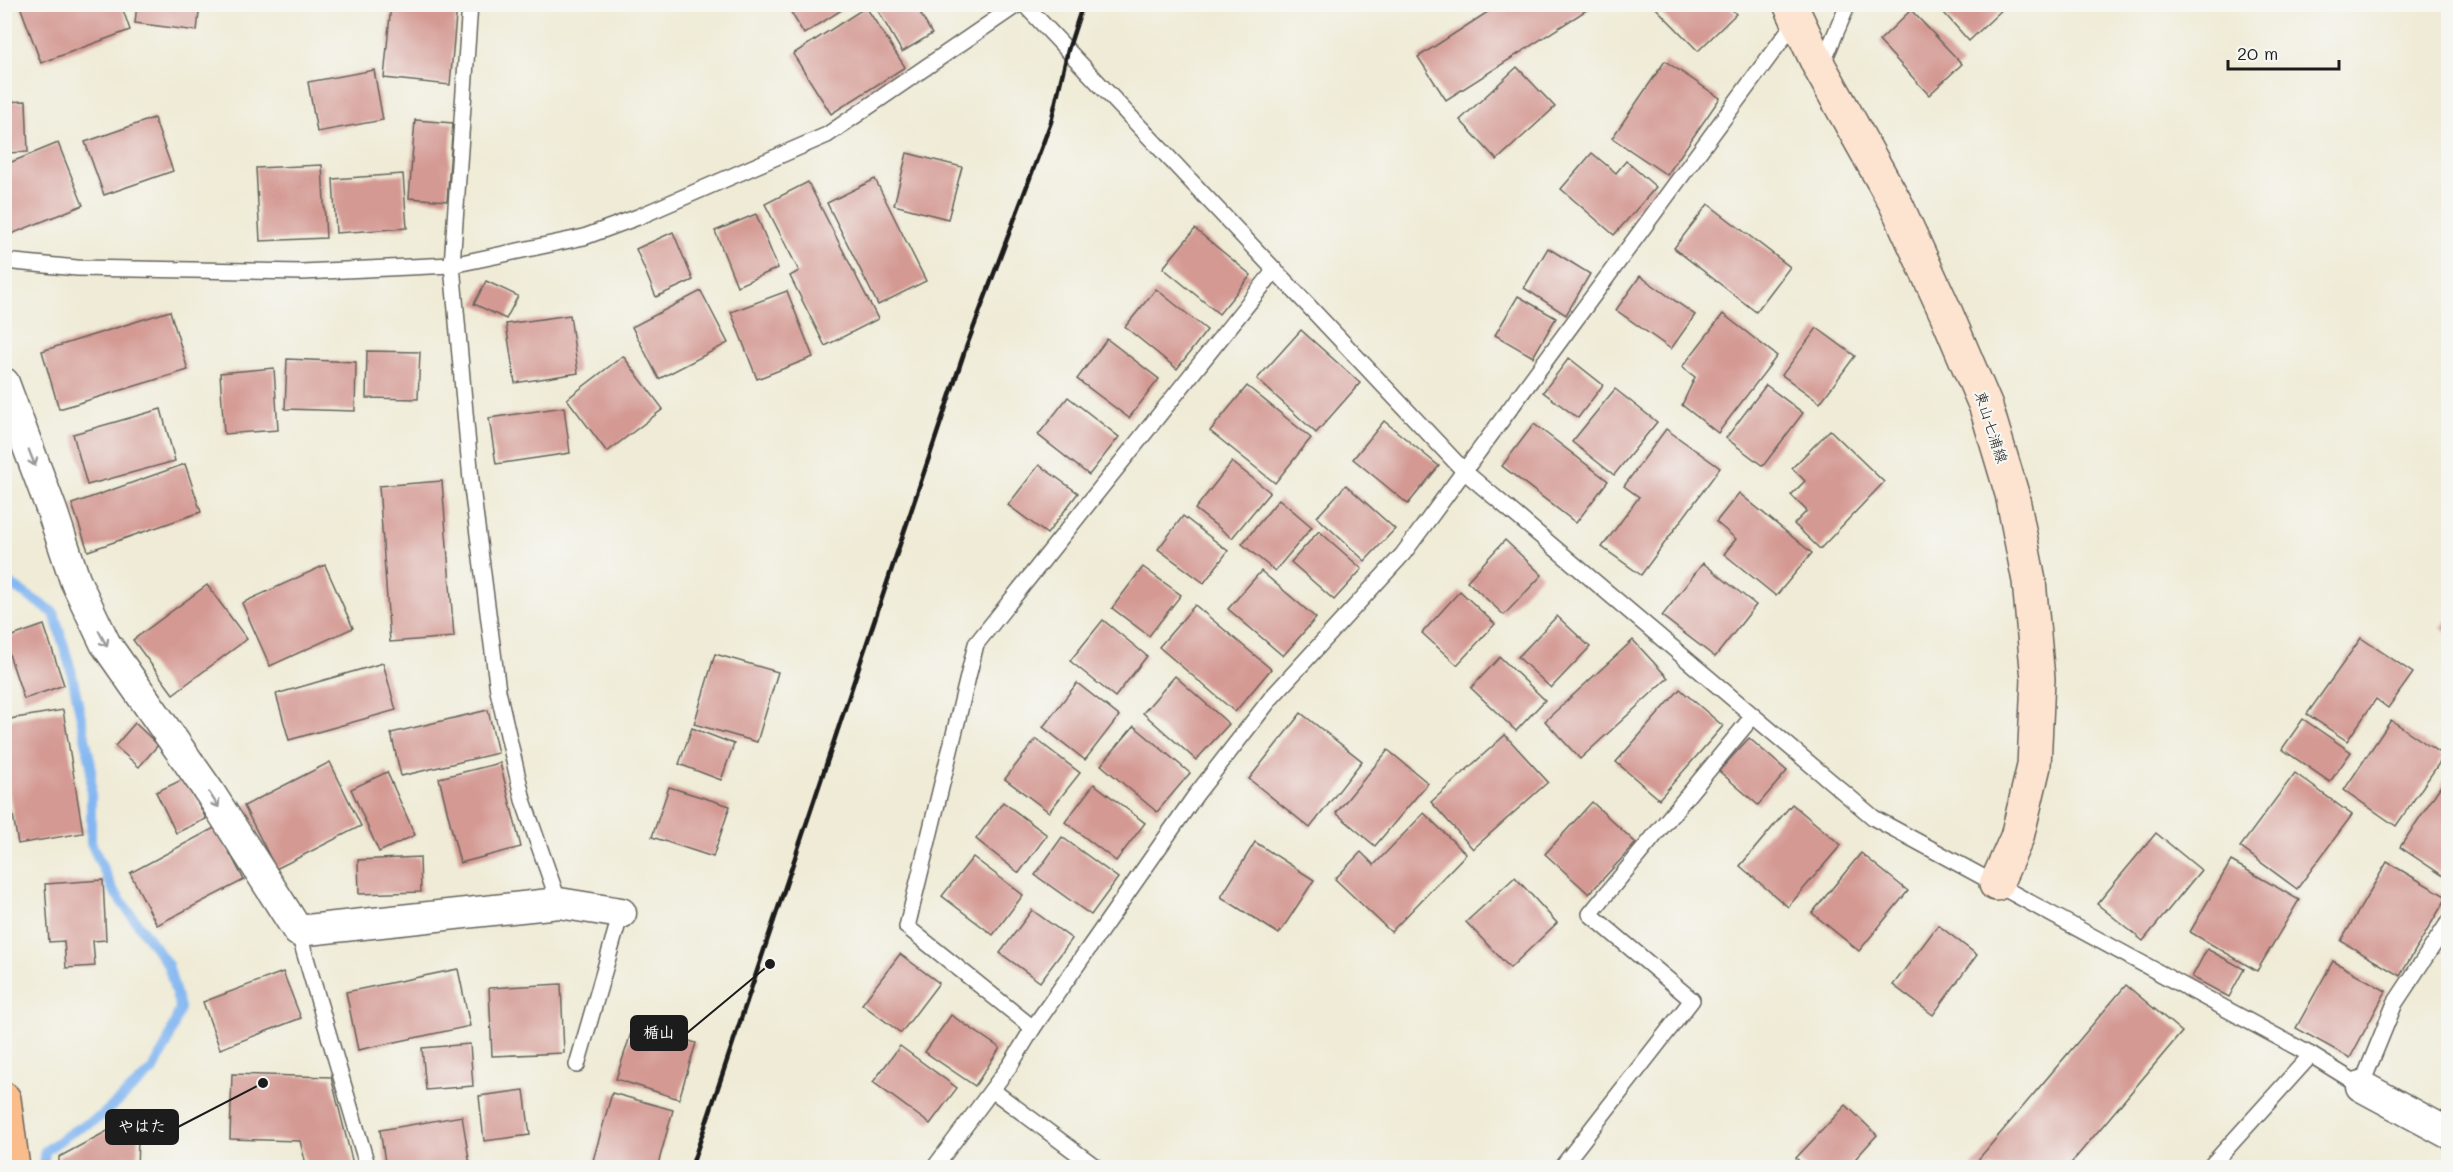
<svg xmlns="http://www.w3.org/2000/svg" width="2453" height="1172" font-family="Mali,'Klee One',sans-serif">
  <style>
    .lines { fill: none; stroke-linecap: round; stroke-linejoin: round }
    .stream { stroke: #84b7f1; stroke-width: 10 }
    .building { fill: #d49993 }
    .lane-casing { stroke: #66645d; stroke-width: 18 }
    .street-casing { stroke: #66645d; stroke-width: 33 }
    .secondary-casing { stroke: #66645d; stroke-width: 36 }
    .primary-casing { stroke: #66645d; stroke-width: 36 }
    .lane { stroke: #fff; stroke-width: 15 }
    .street { stroke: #fff; stroke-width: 30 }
    .secondary { stroke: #fde4d0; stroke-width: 33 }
    .primary { stroke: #f9bc8a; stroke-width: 33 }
    .rail { stroke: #1c1c1c; stroke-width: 4.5 }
    .oneway { stroke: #999 }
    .labels { text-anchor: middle; stroke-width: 4.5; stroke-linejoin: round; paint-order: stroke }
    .street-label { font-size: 15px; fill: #1c1c1c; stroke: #f6f6f2 }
    .leader { fill: none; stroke: #1c1c1c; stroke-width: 2 }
    .callout-dot { fill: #1c1c1c; stroke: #f6f6f2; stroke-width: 2 }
    .callout { fill: #1c1c1c; stroke: #1c1c1c; stroke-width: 2 }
    .callout-label { font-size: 16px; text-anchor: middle; font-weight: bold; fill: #fff }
  </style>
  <rect width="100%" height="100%" fill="#f6f6f2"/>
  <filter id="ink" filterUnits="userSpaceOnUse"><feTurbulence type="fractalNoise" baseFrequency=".0167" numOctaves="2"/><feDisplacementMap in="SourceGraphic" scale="12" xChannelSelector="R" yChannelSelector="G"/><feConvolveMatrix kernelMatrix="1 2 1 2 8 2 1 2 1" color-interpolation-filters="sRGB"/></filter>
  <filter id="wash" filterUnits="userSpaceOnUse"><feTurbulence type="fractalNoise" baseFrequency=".008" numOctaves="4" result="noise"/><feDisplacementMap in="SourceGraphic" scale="24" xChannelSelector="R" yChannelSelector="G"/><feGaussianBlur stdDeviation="1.35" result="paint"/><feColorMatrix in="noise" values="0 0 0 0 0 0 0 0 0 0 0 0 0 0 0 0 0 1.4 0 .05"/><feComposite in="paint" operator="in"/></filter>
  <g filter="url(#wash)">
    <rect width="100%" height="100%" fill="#efebd6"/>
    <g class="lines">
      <polyline class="stream" points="4,580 54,613 71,670 91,765 91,843 113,890 168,965 180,1008 167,1044 152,1071 100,1117 72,1132 45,1151 43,1168"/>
    </g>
    <g id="blocks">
      <g class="building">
        <polygon points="23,4 121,4 130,30 41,63 20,6"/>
        <polygon points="137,4 200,4 197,31 135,23"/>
        <polygon points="391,4 457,4 450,85 384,78"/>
        <polygon points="786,4 851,4 804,34"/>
        <polygon points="874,4 915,4 932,34 902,52"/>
        <polygon points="1500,4 1596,4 1446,100 1418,57"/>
        <polygon points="1652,4 1727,4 1736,14 1698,51"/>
        <polygon points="1936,4 2008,4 1969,41"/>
        <polygon points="866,7 905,67 831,114 793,54"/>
        <polygon points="1911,10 1962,64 1929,95 1879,41"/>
        <polygon points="1665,61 1720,98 1667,175 1612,138"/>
        <polygon points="1517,67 1555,107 1497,160 1460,120"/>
        <polygon points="374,70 383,120 317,132 308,82"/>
        <polygon points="26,101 28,152 4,153 4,102"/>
        <polygon points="154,118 173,171 104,195 85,142"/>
        <polygon points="415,120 453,123 447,201 409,198"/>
        <polygon points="58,143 83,205 4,237 4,165"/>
        <polygon points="907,153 962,167 948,219 894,205"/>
        <polygon points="1592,153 1616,173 1626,161 1656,187 1614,235 1561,189"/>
        <polygon points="322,165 326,238 260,241 256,168"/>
        <polygon points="403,174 407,228 336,233 333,179"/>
        <polygon points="875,179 926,281 878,305 827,203"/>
        <polygon points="808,182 878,319 825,346 790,276 799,271 765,204"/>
        <polygon points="1708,204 1790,267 1756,312 1674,248"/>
        <polygon points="756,214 778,268 737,286 715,231"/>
        <polygon points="1195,229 1251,275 1219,314 1163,268"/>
        <polygon points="673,232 693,280 656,297 636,249"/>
        <polygon points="1548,248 1590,274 1566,315 1524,288"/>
        <polygon points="1640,276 1695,315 1671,349 1616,310"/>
        <polygon points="486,281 518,296 506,319 474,304"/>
        <polygon points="1156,289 1207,330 1177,369 1125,327"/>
        <polygon points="701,291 728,343 659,379 632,327"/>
        <polygon points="787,291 813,357 757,379 731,312"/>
        <polygon points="1518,296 1556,318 1533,357 1495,335"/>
        <polygon points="170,311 188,370 59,409 42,351"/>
        <polygon points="1723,314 1777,356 1718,433 1682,405 1695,377 1682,367"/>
        <polygon points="570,315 578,373 515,383 506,324"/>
        <polygon points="1817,328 1855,356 1820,403 1782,375"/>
        <polygon points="1301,330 1360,383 1316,433 1257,379"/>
        <polygon points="1107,339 1159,379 1129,418 1077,379"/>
        <polygon points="367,351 420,352 418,399 366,398"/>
        <polygon points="623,356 663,409 607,452 567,399"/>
        <polygon points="1569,358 1603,385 1578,418 1543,392"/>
        <polygon points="287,359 356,362 355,411 285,409"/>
        <polygon points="274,368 278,430 224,434 220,373"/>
        <polygon points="1766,385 1803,413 1763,466 1726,438"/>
        <polygon points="1247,386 1311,438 1275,483 1210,431"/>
        <polygon points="1615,389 1657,422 1614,475 1572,442"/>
        <polygon points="1068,397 1119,437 1089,475 1038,435"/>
        <polygon points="564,407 570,453 496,464 489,418"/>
        <polygon points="161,409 175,461 87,485 73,434"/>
        <polygon points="1384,421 1439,466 1408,504 1353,459"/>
        <polygon points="1534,424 1608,481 1576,523 1502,466"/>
        <polygon points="1666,429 1720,468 1641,575 1602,547 1639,497 1624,486"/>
        <polygon points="1830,430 1884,482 1820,549 1794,524 1807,511 1791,495 1805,481 1792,468"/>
        <polygon points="1232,462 1270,492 1232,538 1195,509"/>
        <polygon points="185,464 201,512 88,551 72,504"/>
        <polygon points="1039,465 1078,493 1047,534 1008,505"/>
        <polygon points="442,481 454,637 390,642 379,486"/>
        <polygon points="1346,485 1395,529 1365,561 1317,517"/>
        <polygon points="1739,493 1812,553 1776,596 1724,554 1736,539 1716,522"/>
        <polygon points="1279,499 1312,527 1275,571 1242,544"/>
        <polygon points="1183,516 1228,551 1204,583 1158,549"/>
        <polygon points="1319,531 1362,569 1334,600 1291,562"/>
        <polygon points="1505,540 1542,575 1504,615 1467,581"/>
        <polygon points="1703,563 1756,605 1715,657 1662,616"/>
        <polygon points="325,565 353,628 270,666 242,603"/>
        <polygon points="1143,567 1181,595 1149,636 1112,608"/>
        <polygon points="1261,571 1316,618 1283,656 1228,609"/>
        <polygon points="207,585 247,639 173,694 133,640"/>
        <polygon points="1460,591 1495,624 1457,665 1422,633"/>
        <polygon points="1195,605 1271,669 1235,712 1159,647"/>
        <polygon points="1557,616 1590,647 1551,688 1518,657"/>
        <polygon points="2448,618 2448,633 2441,628"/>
        <polygon points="1103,620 1147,656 1115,697 1070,661"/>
        <polygon points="44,625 64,685 24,699 4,639"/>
        <polygon points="2361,638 2413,673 2388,708 2376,699 2347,741 2307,714"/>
        <polygon points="1633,640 1668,678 1580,759 1545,721"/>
        <polygon points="715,654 778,672 757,742 694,724"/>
        <polygon points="1500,657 1545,700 1516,731 1471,688"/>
        <polygon points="383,663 396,710 289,740 276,694"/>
        <polygon points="1175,676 1229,724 1196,760 1143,713"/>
        <polygon points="1077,683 1119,716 1085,760 1043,727"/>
        <polygon points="1680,689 1723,726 1659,799 1616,762"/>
        <polygon points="63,710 83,833 18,844 4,763 4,720"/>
        <polygon points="488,710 498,753 401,776 391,733"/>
        <polygon points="1301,713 1362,761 1310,828 1249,779"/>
        <polygon points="2303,719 2351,752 2330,782 2282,749"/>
        <polygon points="2391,720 2444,756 2396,826 2344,790"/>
        <polygon points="135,723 158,745 139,767 115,746"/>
        <polygon points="1134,726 1190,773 1157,812 1101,765"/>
        <polygon points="692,728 734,744 721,780 679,764"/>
        <polygon points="1505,735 1548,782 1473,849 1431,802"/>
        <polygon points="1749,738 1787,771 1758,805 1719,771"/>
        <polygon points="1036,739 1080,773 1049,812 1005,779"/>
        <polygon points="1388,750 1428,783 1375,846 1336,813"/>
        <polygon points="330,762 361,826 276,869 244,806"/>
        <polygon points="500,763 521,847 460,863 439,778"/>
        <polygon points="387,772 415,835 379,852 351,789"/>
        <polygon points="2295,773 2352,815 2297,889 2240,847"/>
        <polygon points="2448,775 2448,879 2400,847"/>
        <polygon points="186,778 206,819 176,833 156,792"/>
        <polygon points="1094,784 1145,823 1116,861 1065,822"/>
        <polygon points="669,787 730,806 713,857 652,837"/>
        <polygon points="1003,802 1047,835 1019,873 976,839"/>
        <polygon points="1592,802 1636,843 1589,894 1545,854"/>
        <polygon points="1792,804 1841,845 1788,907 1740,866"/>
        <polygon points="1424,813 1466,854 1391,932 1335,879 1361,852 1374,865"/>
        <polygon points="216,827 244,880 157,925 130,873"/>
        <polygon points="2156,833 2201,870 2143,941 2097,904"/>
        <polygon points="1062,837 1118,878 1091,915 1035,875"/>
        <polygon points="1255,842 1314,880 1279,934 1221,897"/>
        <polygon points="1861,853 1908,891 1859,951 1812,913"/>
        <polygon points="420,857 421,892 359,894 358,860"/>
        <polygon points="973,857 1023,895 993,935 942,896"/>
        <polygon points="2231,861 2299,900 2257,971 2190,932"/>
        <polygon points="2387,862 2447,897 2400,976 2341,941"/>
        <polygon points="1515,877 1557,923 1510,968 1466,922"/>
        <polygon points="103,880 106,940 93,941 95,966 66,968 64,941 49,942 45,884"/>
        <polygon points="1032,910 1072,939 1040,982 1000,953"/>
        <polygon points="1938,925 1977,955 1933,1015 1893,985"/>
        <polygon points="2207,949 2244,969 2229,997 2192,977"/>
        <polygon points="900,954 939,983 901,1033 862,1004"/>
        <polygon points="2333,961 2386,991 2350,1058 2296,1028"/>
        <polygon points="458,969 470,1026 358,1050 346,992"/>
        <polygon points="283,972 301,1018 220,1049 203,1002"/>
        <polygon points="561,984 564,1053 492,1056 489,988"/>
        <polygon points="2126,985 2182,1032 2067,1168 1971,1168"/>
        <polygon points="951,1015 1000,1048 975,1086 925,1052"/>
        <polygon points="634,1024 696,1043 679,1099 616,1079"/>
        <polygon points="470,1044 473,1086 426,1090 422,1048"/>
        <polygon points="900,1046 957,1088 930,1124 873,1082"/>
        <polygon points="232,1074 331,1077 354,1168 307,1168 300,1141 230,1139"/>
        <polygon points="524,1090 530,1135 484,1141 479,1096"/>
        <polygon points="612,1093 673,1110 657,1168 604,1168 592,1164"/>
        <polygon points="1846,1105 1877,1135 1847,1168 1806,1168 1796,1158"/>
        <polygon points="139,1114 137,1168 59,1168 59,1157"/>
        <polygon points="462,1116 470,1165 451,1168 386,1168 380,1130"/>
      </g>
    </g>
  </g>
  <g filter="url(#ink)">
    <use href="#blocks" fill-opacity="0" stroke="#66645d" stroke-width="1.5"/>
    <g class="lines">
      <defs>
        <g id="lane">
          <polyline points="470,4 452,265 471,480 498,691 523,800 559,903"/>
          <polyline points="1024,4 1465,472 1874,818 2311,1055 2361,1086 2395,1003 2448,923"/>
          <polyline points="1822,65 1848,4"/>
          <polyline points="4,261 77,268 302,272 452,265 584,237 638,217 827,135 1018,4"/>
          <polyline points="298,931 368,1168"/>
          <polyline points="1033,1028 907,927 976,644 1275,270"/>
          <polyline points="577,1065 621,913"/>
          <polyline points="992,1090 1097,1168"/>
          <polyline points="934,1168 1011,1064 1033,1028 1195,796 1272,697 1403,554 1797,19"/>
          <polyline points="1561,1168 1692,1000 1590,914 1753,716"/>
          <polyline points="2209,1168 2311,1055"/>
        </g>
        <g id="street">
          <polyline points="4,383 52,511 75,580 105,643 210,793 298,931 559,903 621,913"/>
          <polyline points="2361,1086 2448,1133"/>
        </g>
        <polyline id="secondary" points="1790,4 1820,68 1896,204 1946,313 1986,407 2012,494 2029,581 2038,679 2034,766 2017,837 1996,884"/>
        <polyline id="primary" points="4,1099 13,1168"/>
      </defs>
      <use href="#lane" class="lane-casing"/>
      <use href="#street" class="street-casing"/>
      <use href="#secondary" class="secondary-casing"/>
      <use href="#primary" class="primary-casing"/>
      <use href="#lane" class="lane"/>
      <use href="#street" class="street"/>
      <use href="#secondary" class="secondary"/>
      <use href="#primary" class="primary"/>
      <polyline class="rail" points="691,1168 964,353 1051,122 1068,50 1083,4"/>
    </g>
    <defs><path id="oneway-shaft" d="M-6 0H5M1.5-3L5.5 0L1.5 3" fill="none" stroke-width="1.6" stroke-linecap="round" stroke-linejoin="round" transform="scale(1.5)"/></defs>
    <g class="oneway">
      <use href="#oneway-shaft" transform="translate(32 458) rotate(69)"/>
      <use href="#oneway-shaft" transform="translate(103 639) rotate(62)"/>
      <use href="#oneway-shaft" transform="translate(214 800) rotate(57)"/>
    </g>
  </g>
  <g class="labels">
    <g class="street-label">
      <text transform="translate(1991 427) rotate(72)" y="5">東山七浦線</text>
    </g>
  </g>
  <path class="leader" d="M770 964L687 1033M263 1083L178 1127"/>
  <g class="callout-dot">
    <circle cx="770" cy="964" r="6"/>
    <circle cx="263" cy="1083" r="6"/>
  </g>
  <g class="callout">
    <rect x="631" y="1016" width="56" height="34" rx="6"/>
    <rect x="106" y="1110" width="72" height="34" rx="6"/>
  </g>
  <g class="callout-label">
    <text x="659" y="1038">楯山</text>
    <text x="142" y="1132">やはた</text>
  </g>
  <rect width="2453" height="1172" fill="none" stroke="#f6f6f2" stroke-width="24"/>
  <path d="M2228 60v9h111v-9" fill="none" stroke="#1c1c1c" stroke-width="3"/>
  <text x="2237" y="60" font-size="18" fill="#1c1c1c" stroke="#f6f6f2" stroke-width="4.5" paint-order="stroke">20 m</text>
</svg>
